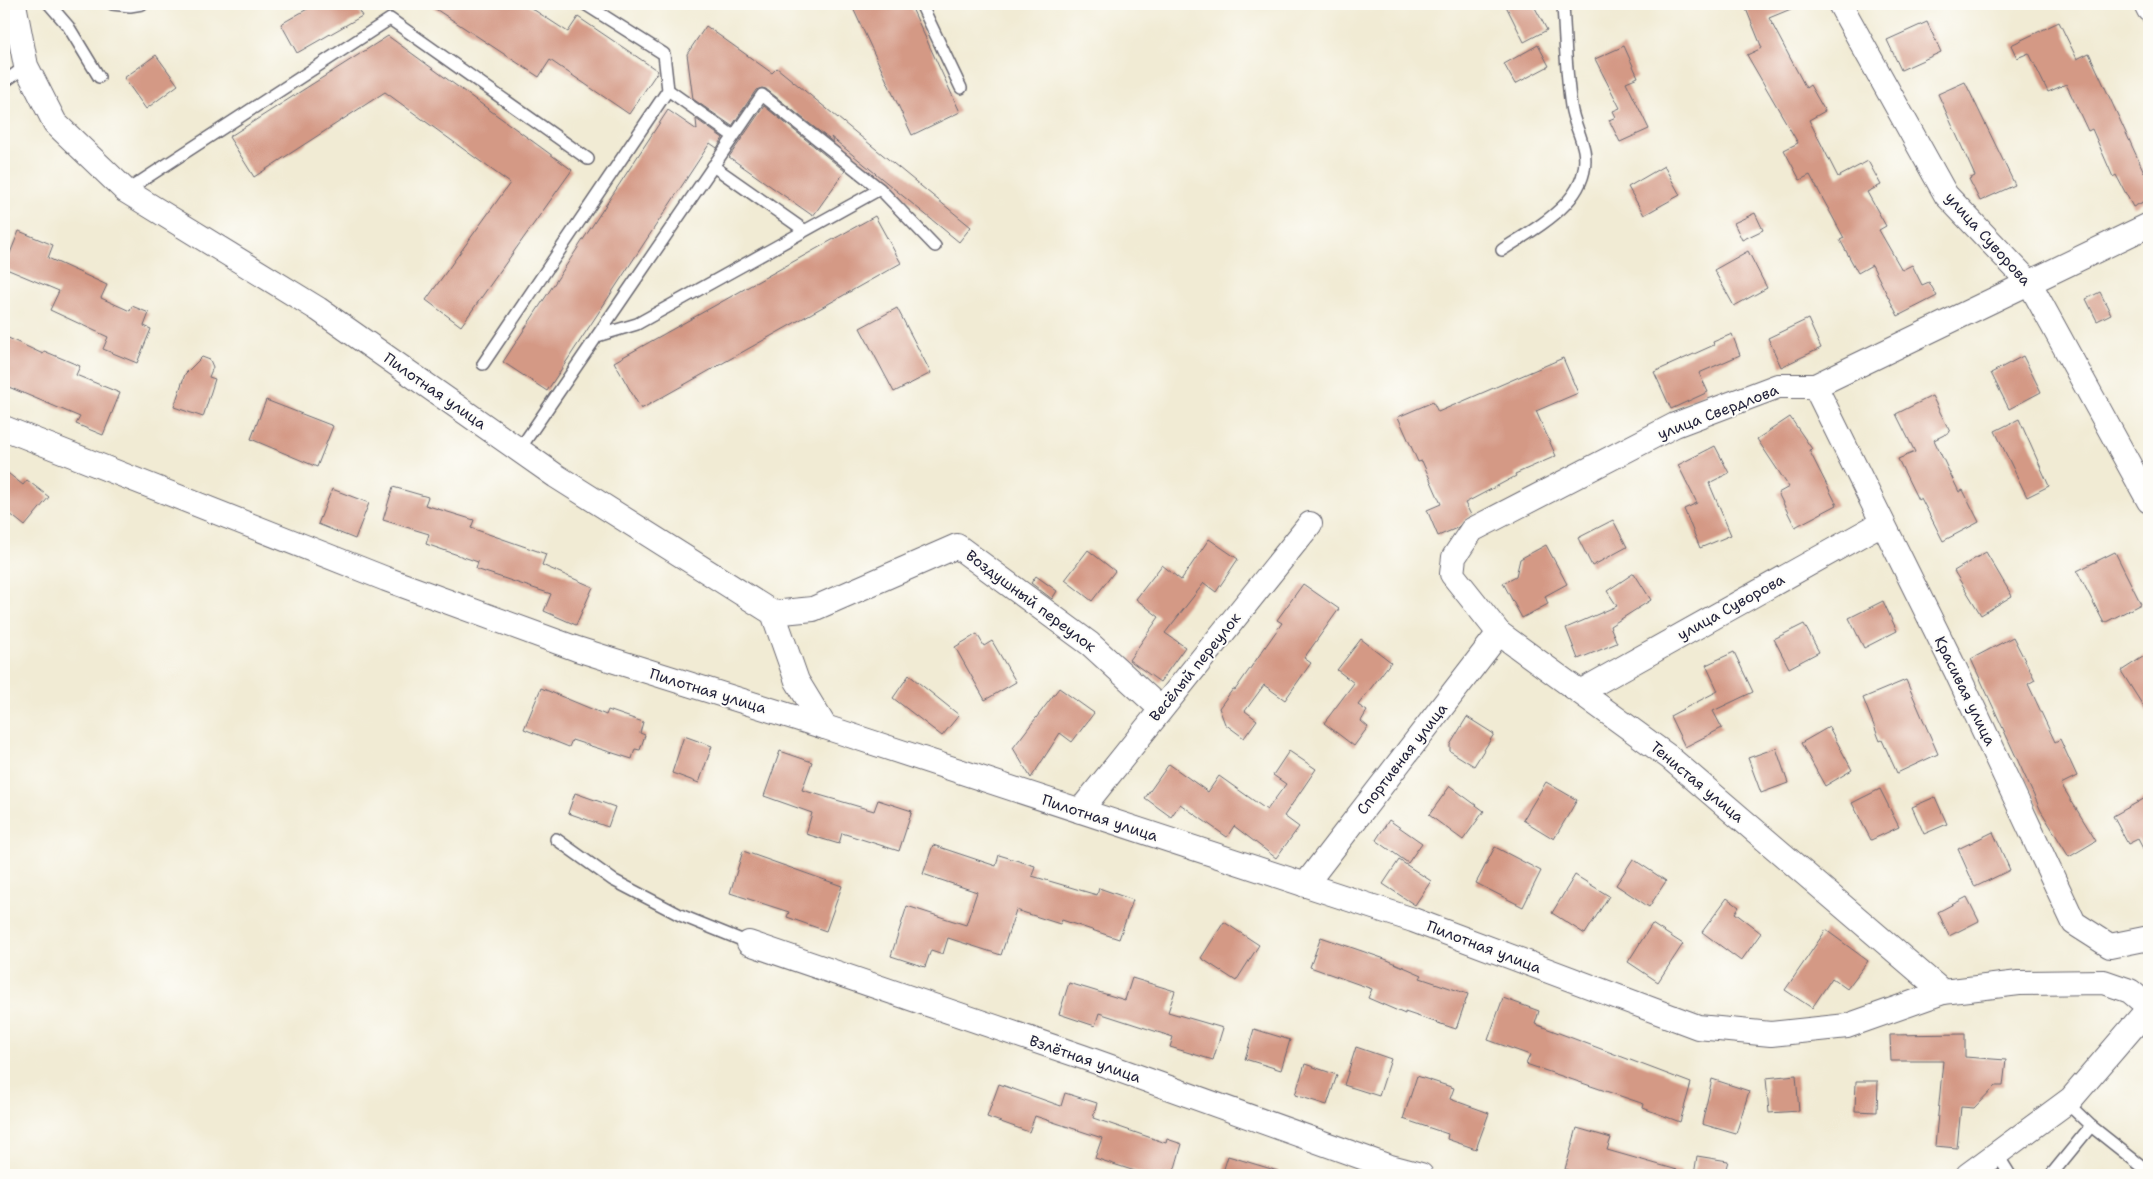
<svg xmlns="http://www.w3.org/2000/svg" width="2153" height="1179" font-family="'Shantell Sans',sans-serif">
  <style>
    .building { fill: #d49985 }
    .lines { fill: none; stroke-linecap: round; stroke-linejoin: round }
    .service-casing { stroke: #6a6871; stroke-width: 14 }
    .minor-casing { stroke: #6a6871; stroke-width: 26 }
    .service { stroke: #fff; stroke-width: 11 }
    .minor { stroke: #fff; stroke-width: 24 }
    .labels { text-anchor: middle; stroke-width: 4; stroke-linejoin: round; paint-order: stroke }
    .street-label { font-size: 15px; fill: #22223b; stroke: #fdfcf7 }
  </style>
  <rect width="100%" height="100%" fill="#fdfcf7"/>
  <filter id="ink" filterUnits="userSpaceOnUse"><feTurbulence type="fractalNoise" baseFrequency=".02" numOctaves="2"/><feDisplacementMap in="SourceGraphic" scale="10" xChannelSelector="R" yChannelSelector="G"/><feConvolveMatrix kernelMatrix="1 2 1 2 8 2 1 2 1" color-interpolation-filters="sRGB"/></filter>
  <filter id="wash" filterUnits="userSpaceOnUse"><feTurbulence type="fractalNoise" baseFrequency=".0096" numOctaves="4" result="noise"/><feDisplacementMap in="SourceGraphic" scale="20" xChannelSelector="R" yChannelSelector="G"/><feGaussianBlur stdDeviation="1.12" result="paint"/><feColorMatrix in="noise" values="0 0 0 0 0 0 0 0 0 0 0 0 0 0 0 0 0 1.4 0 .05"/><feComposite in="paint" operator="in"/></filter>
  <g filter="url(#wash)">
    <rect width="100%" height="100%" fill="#f1ebd4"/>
    <g id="blocks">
      <g class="building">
        <polygon points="316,4 355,4 362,16 297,53 281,24"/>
        <polygon points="428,4 525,4 568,32 578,17 658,71 629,114 550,60 539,77"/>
        <polygon points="851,4 910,4 960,112 912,135"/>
        <polygon points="1505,4 1533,4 1547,30 1524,42"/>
        <polygon points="1744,4 1803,4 1769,18 1806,88 1810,85 1825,111 1809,120 1838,177 1868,161 1881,185 1867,192 1886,226 1879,230 1902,270 1912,265 1922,285 1929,282 1937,296 1898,316 1872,265 1858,273 1840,240 1844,238 1810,175 1800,180 1784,150 1798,143 1747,55 1762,48"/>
        <polygon points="1927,22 1941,52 1901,70 1887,40"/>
        <polygon points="2059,22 2077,59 2089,53 2144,172 2149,169 2149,199 2133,207 2116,175 2113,177 2092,129 2088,131 2066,84 2048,92 2029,53 2017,58 2011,45"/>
        <polygon points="706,26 772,73 777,68 971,227 959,242 831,137 834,143 766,89 762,88 756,90 732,126 693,99 687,54"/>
        <polygon points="388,36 572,170 461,326 426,300 510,183 385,92 254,177 229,137"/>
        <polygon points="1538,45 1549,66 1515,84 1504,64"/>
        <polygon points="1624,46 1638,77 1626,82 1649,129 1620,142 1609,120 1616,117 1613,111 1620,108 1595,59"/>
        <polygon points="156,55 178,85 146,109 124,78"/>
        <polygon points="1965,82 2015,185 1980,201 1969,179 1975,176 1938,94"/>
        <polygon points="764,106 845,171 813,216 729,157"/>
        <polygon points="668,110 697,130 696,119 723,138 717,148 710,143 547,391 503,362"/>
        <polygon points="1664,166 1680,195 1644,215 1628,187"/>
        <polygon points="1755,213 1763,230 1742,240 1734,223"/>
        <polygon points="875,216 901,263 641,409 614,362"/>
        <polygon points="19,231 53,245 48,258 107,285 101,298 130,311 132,306 149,313 144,326 151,329 137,363 103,349 108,337 50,310 59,291 4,268"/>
        <polygon points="1748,251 1767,288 1734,306 1714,270"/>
        <polygon points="2100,292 2111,314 2097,321 2086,299"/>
        <polygon points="897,308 931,373 894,392 860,328"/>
        <polygon points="1808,319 1821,348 1781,367 1768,338"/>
        <polygon points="1732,334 1740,355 1699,373 1708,392 1671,409 1654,372 1714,345 1713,342"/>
        <polygon points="4,336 43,354 44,351 80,366 76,375 120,393 103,435 76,424 80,417 4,385"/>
        <polygon points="2023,356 2041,392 2009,409 1991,373"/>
        <polygon points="202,357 210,360 213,367 209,377 215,379 203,417 174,407 185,374"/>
        <polygon points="1563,358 1578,393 1536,411 1556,456 1515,474 1516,476 1465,503 1471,515 1457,528 1438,536 1427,510 1441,504 1422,461 1418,462 1398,417 1433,402 1438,412"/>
        <polygon points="1932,396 1950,432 1934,440 1959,492 1963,490 1979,522 1943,541 1921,498 1918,500 1898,459 1915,452 1896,414"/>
        <polygon points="266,400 333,426 317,467 251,439"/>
        <polygon points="1790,417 1812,449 1809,450 1837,505 1795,527 1778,493 1789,487 1757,439"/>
        <polygon points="2019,419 2049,486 2027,497 1995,431"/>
        <polygon points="1715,446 1729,473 1709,483 1731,535 1700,548 1684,509 1697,503 1678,465"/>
        <polygon points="4,470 23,485 27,480 49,497 25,526 4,509"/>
        <polygon points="393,487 428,497 425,505 474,520 471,528 546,554 542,565 593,587 576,625 544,611 551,594 476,569 478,562 426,544 429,534 383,520"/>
        <polygon points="332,489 369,503 355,539 318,524"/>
        <polygon points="1613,520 1627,547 1592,566 1578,538"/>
        <polygon points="1209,539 1238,559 1216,592 1204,583 1165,633 1185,647 1160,682 1129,660 1159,617 1136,599 1162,565 1181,580"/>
        <polygon points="1546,545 1567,584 1545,596 1548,604 1522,618 1503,583 1516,576 1520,559"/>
        <polygon points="1088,550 1115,571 1092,601 1065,580"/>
        <polygon points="1986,552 2012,596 1981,615 1954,571"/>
        <polygon points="2115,552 2141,604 2104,623 2077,571"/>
        <polygon points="1634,573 1651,600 1610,626 1617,643 1578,659 1566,628 1617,606 1607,591"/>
        <polygon points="1036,576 1057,591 1052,599 1031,583"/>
        <polygon points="1303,584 1339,609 1304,658 1311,663 1285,700 1264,685 1245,711 1257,720 1244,738 1225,724 1219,708 1233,689 1235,690 1282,623 1277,620"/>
        <polygon points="1883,601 1897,631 1864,648 1849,618"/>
        <polygon points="1804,624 1819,652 1789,668 1774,639"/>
        <polygon points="977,634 984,646 992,641 1016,682 985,700 955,647"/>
        <polygon points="2013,637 2035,680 2028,684 2055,742 2060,739 2077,776 2061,784 2096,841 2069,857 2041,811 1971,659"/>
        <polygon points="1361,639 1391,662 1358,705 1367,711 1361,721 1368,727 1354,746 1324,723 1354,683 1337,670"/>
        <polygon points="1734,652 1753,692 1713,711 1722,728 1685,747 1670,716 1718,691 1706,665"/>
        <polygon points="2149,653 2149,715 2121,671"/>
        <polygon points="909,675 959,715 942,736 893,698"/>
        <polygon points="1906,680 1938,754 1897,773 1882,740 1880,741 1863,698"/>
        <polygon points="541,688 606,715 608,710 643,722 640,733 645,735 640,750 635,749 632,759 572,740 569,747 524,729"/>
        <polygon points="1059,688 1094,713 1072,742 1060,733 1031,778 1013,748"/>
        <polygon points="1467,717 1494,734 1474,766 1450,751 1450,745"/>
        <polygon points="1829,727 1852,770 1825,786 1801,743"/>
        <polygon points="684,736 712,746 699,783 672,773"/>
        <polygon points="1776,748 1788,783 1761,793 1748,758"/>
        <polygon points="780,751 812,762 802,790 874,811 878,800 912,811 899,851 842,833 839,844 806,834 812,813 764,796"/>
        <polygon points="1289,751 1316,769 1284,816 1299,827 1276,858 1234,826 1227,837 1180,804 1171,817 1145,798 1169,764 1208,792 1219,776 1267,810 1286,784 1273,775"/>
        <polygon points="1546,782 1577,800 1554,839 1523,820"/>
        <polygon points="1450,786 1484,811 1463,840 1429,815"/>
        <polygon points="1880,789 1899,827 1871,840 1852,803"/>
        <polygon points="575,793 615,807 608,827 568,813"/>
        <polygon points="2149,796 2149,860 2138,839 2128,844 2113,816"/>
        <polygon points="1935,797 1947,824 1924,834 1912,807"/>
        <polygon points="1389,820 1422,843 1408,863 1376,840"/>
        <polygon points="1993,832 2010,870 1975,887 1958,849"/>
        <polygon points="933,845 996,866 999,855 1035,866 1032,876 1097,895 1099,888 1133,900 1119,939 1062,920 1060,924 1016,910 1001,955 948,938 943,954 931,950 925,967 891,956 907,906 966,925 977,892 923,874"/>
        <polygon points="1495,847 1541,871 1523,907 1476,883"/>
        <polygon points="743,851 842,886 826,931 787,917 789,912 730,893"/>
        <polygon points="1633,859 1666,881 1649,907 1616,885"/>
        <polygon points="1399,860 1431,881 1415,905 1383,884"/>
        <polygon points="1575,875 1609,896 1585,934 1552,913"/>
        <polygon points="1967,897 1979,921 1949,936 1938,912"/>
        <polygon points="1727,898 1739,907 1735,913 1761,933 1741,961 1702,932"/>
        <polygon points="1224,922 1259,945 1236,981 1201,958"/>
        <polygon points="1652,924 1683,944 1658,982 1628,962"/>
        <polygon points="1826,930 1868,961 1847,989 1832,978 1812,1008 1785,990"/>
        <polygon points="1321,937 1385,959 1422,975 1420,978 1468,994 1456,1029 1405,1012 1405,1014 1368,998 1372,989 1310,967"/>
        <polygon points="1132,978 1175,991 1168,1012 1223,1028 1213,1060 1170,1047 1173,1037 1099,1013 1095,1026 1059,1014 1069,983 1125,1000"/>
        <polygon points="1503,998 1539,1011 1535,1024 1691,1083 1680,1122 1643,1108 1644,1104 1526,1064 1530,1055 1488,1040"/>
        <polygon points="1254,1029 1290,1040 1281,1070 1245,1059"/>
        <polygon points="1965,1034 1965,1057 2006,1060 2003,1086 1995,1086 1974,1108 1961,1107 1957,1148 1935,1146 1943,1061 1891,1061 1890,1035"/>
        <polygon points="1356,1047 1391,1059 1379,1096 1344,1085"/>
        <polygon points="1305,1064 1337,1075 1327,1105 1295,1095"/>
        <polygon points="1796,1075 1799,1111 1769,1113 1766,1078"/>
        <polygon points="1417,1076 1454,1088 1450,1099 1489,1113 1476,1149 1447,1139 1448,1134 1403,1119"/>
        <polygon points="1712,1079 1749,1091 1736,1134 1702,1124"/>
        <polygon points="1856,1081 1878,1081 1877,1112 1855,1111"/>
        <polygon points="999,1084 1061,1106 1065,1093 1097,1103 1093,1118 1166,1143 1167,1139 1182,1144 1173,1175 1147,1175 1095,1158 1102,1138 1035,1116 1029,1132 987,1117"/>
        <polygon points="1577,1128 1611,1138 1607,1150 1681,1171 1680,1175 1585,1175 1565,1169"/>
        <polygon points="1228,1156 1278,1171 1277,1175 1222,1175"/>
        <polygon points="1697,1156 1728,1161 1724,1175 1694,1175"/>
      </g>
    </g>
  </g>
  <g filter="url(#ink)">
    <use href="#blocks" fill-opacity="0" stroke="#6a6871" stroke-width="1"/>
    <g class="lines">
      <defs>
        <g id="service">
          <polyline points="49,4 68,26 99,77"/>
          <polyline points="112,4 130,6 142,4"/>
          <polyline points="921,4 961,88"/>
          <polyline points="4,82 26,66"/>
          <polyline points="668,90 733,136"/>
          <polyline points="713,166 804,230"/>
          <polyline points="880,189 935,246"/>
          <polyline points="126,191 390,19 588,159"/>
          <path d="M1502,250c33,-22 91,-50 82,-100 -3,-15 -11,-29 -13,-44 -5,-33 -6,-68 -8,-102"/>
          <polyline points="483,364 668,90 664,54 585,4"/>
          <path d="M519,450c81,-118 162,-237 243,-355l118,94 -243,135 -40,12"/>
          <polyline points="556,839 613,880 680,915 749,943"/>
          <polyline points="2066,1102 2091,1126"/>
          <polyline points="1997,1154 2010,1175"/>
          <polyline points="2051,1175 2091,1126 2149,1172"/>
        </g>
        <g id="minor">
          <polyline points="14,4 26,66 55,123 126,191 318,309 556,476 773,613 797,681 825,727 1413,920 1698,1027 1771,1034 1847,1026 1943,992 2019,983 2104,982 2130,991 2149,1007"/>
          <polyline points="1840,4 1946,195 2029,282 2149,501"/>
          <polyline points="2146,4 2149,10"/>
          <polyline points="1815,386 1956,671 2074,923 2110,946 2149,938"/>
          <polyline points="4,428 386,579 577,649 825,727"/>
          <polyline points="773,613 813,609 957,546 1090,644 1161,709"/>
          <polyline points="1580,692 1882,523"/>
          <polyline points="1080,811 1310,524"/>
          <polyline points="1305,885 1499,633"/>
          <polyline points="749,943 1083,1057 1387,1166 1421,1175"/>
          <polyline points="1943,992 1669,757 1499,633 1452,574 1454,557 1472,530 1675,425 1778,386 1815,386 2149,225"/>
          <polyline points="1968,1175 2071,1099 2149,1008"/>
        </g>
      </defs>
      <use href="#service" class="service-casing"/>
      <use href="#minor" class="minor-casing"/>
      <use href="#service" class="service"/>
      <use href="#minor" class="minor"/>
    </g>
  </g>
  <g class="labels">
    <g class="street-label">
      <text transform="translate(1988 239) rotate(48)" y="5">улица Суворова</text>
      <text transform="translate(435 391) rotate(35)" y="5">Пилотная улица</text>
      <text transform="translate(1718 412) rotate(-21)" y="5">улица Свердлова</text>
      <text transform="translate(1031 601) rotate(37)" y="5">Воздушный переулок</text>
      <text transform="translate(1731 607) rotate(-29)" y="5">улица Суворова</text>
      <text transform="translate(1195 667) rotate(-51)" y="5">Весёлый переулок</text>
      <text transform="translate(708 691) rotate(17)" y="5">Пилотная улица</text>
      <text transform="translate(1965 691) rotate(64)" y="5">Красивая улица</text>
      <text transform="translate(1402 759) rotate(-52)" y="5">Спортивная улица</text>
      <text transform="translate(1697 782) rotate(40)" y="5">Тенистая улица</text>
      <text transform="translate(1100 818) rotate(18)" y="5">Пилотная улица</text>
      <text transform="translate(1484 947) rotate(21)" y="5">Пилотная улица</text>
      <text transform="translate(1085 1059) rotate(19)" y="5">Взлётная улица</text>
    </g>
  </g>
  <rect width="2153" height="1179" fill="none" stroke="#fdfcf7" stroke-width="20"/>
</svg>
